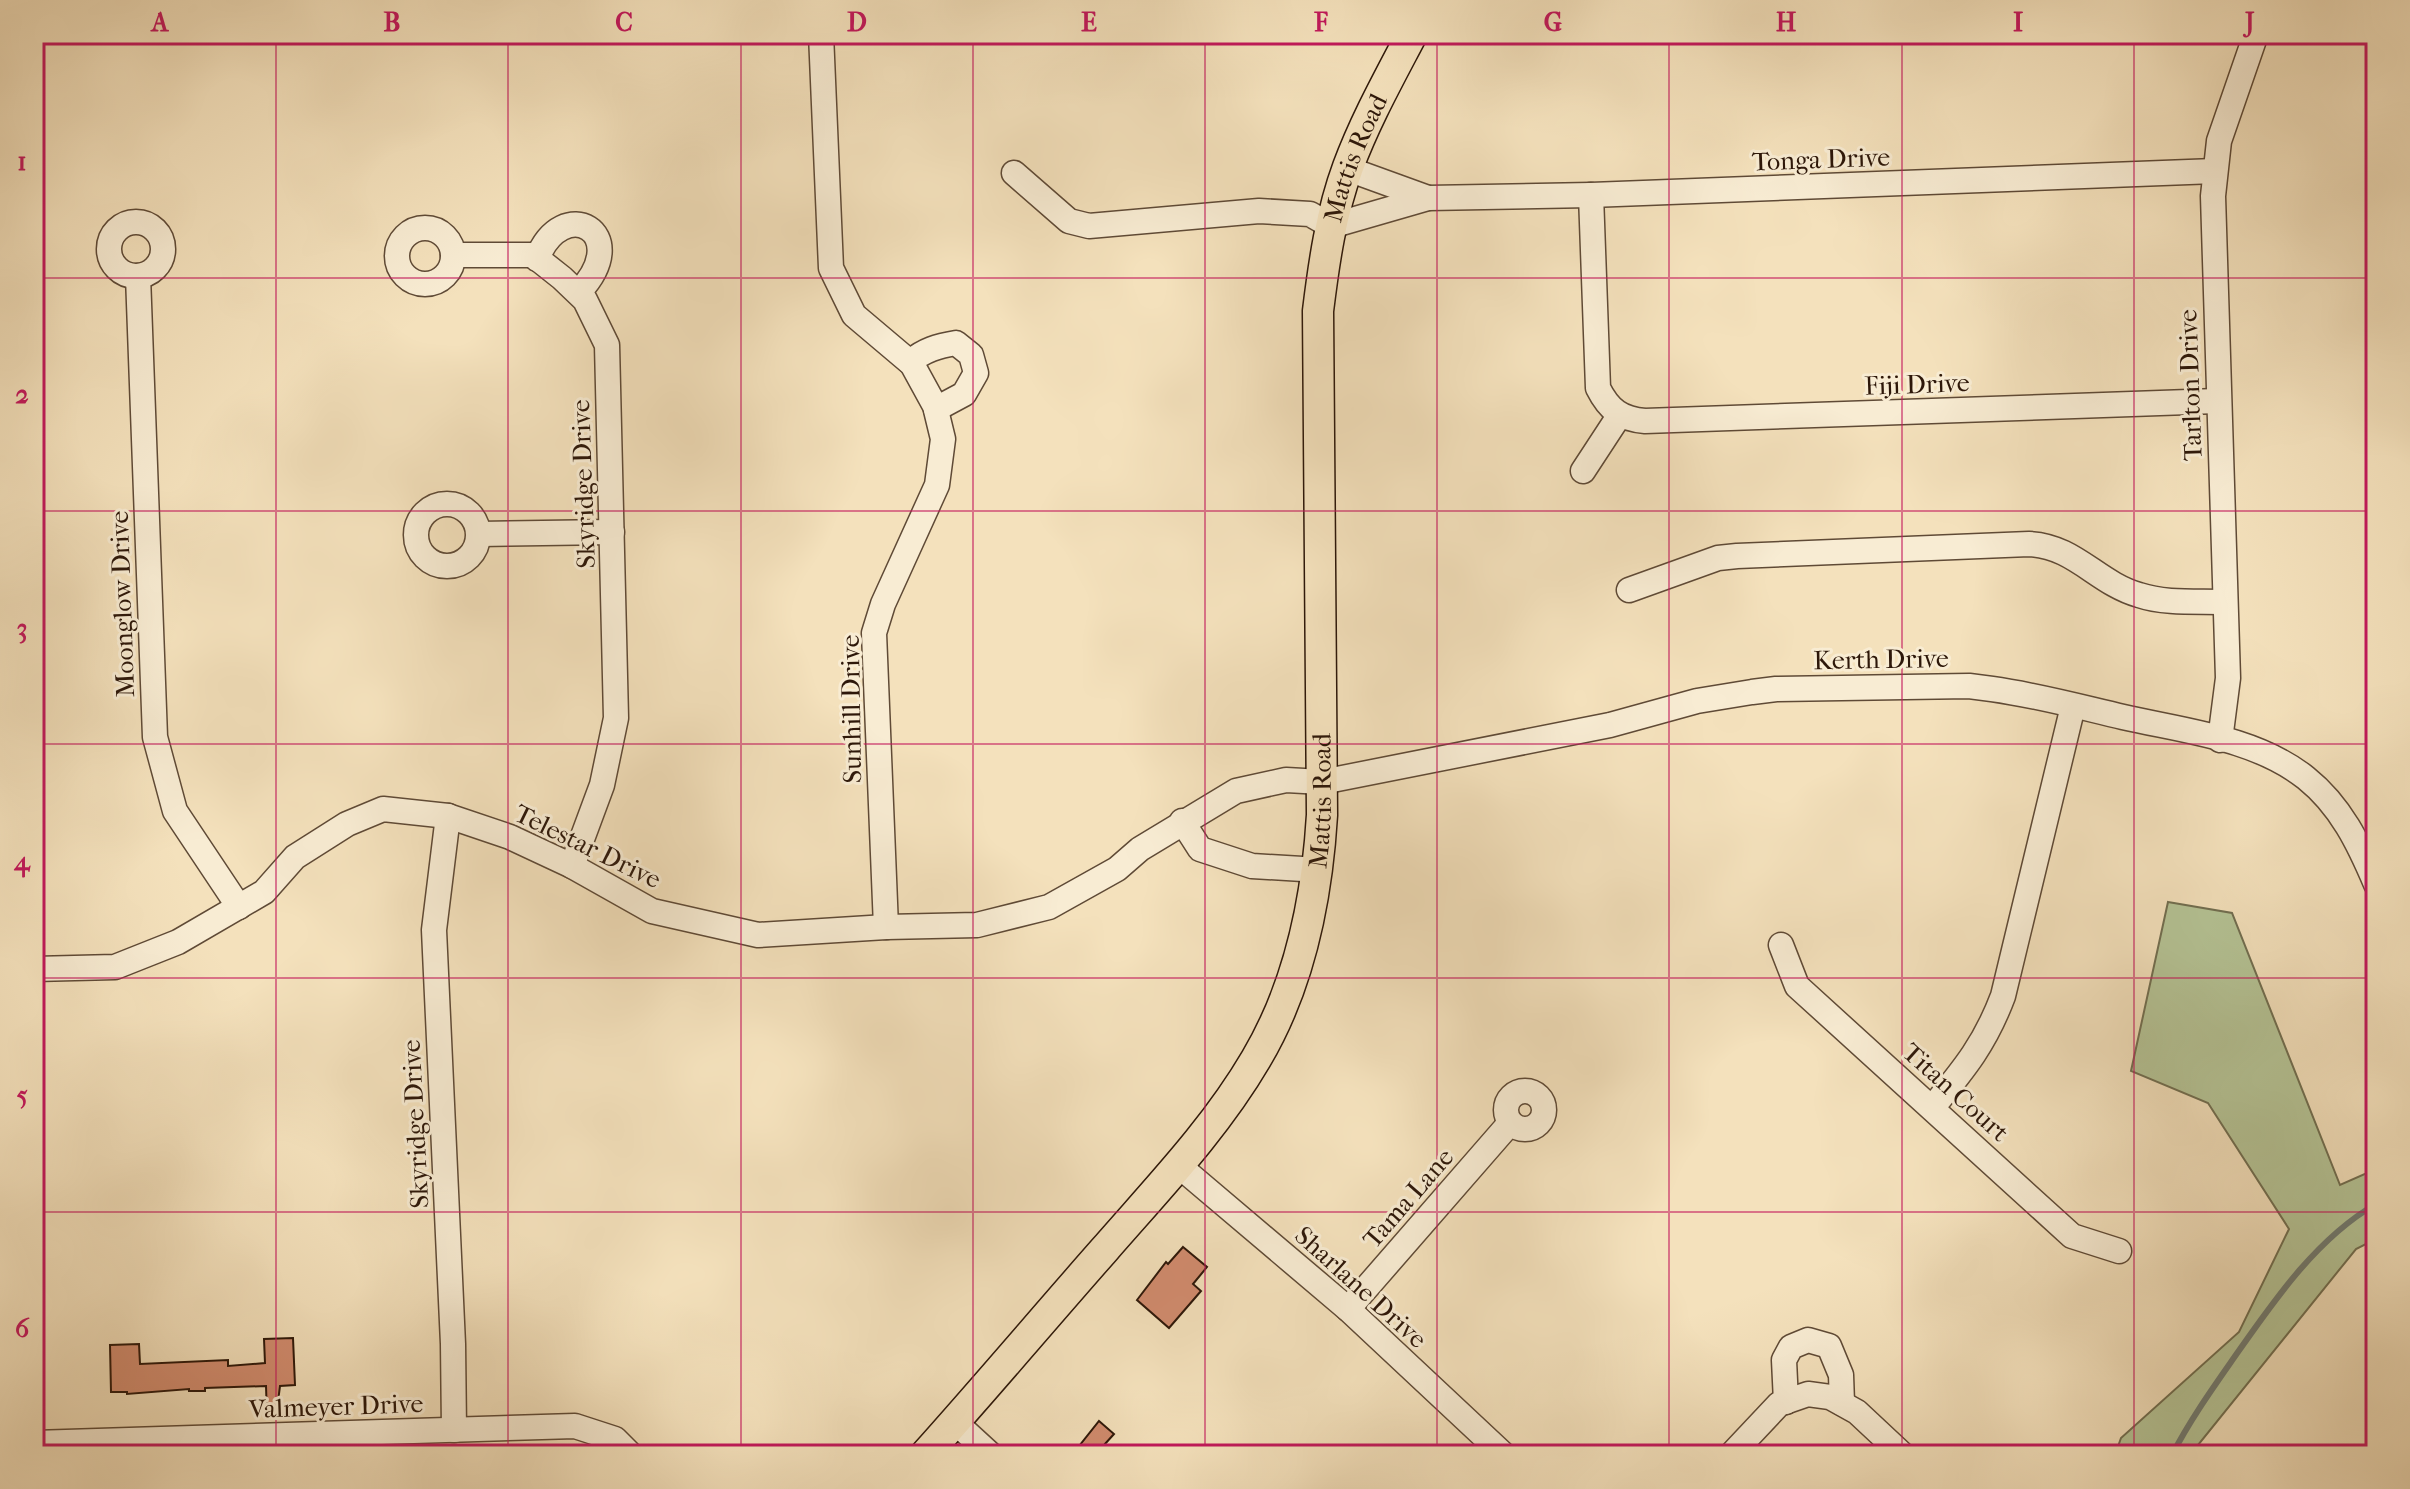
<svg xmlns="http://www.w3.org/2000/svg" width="2410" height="1489" font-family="'IM FELL French Canon',serif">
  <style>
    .green { fill: #b5c496; stroke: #716e50; stroke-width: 2 }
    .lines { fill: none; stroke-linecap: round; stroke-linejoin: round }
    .stream { stroke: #707a71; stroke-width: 6 }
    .building { fill: #d28c6f; stroke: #2d1709; stroke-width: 2 }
    .minor-casing { stroke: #5f4a36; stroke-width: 27 }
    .major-casing { stroke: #2d1709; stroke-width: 33 }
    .minor { stroke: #f8ecd3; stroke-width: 24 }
    .major { stroke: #f4e1bc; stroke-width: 30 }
    .grid { fill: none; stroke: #c2185b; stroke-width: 2; stroke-opacity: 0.55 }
    .labels { text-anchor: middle; stroke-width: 6; stroke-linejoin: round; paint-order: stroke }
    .street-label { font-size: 26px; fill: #2d1709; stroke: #f8ecd3 }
    .neatline { fill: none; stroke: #c2185b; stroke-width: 3 }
    .grid-label { font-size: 26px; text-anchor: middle; font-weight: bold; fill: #c2185b }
  </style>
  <rect width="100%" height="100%" fill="#f4e1bc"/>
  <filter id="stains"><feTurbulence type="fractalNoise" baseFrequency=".0025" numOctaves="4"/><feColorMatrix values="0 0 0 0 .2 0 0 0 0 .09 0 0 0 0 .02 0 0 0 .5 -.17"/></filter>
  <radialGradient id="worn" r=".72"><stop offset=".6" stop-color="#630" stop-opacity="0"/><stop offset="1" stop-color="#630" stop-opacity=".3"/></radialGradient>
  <g class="green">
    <polygon points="2376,167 2376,489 2368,196"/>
    <polygon points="2168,902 2232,913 2340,1185 2376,1169 2376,1239 2356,1249 2190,1455 2115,1455 2121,1438 2239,1332 2289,1229 2208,1103 2131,1071"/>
  </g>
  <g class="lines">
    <path class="stream" d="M2172,1455c17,-33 38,-63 59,-93 40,-57 84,-123 145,-158"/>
  </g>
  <g class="building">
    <polygon points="1183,1247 1207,1267 1193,1284 1201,1291 1169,1328 1137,1300 1166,1262 1168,1264"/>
    <polygon points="293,1338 295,1385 280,1386 276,1417 267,1417 266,1386 205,1388 205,1391 189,1391 189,1389 127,1394 127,1392 111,1392 110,1345 139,1344 140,1364 228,1360 228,1366 265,1363 264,1339"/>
    <polygon points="1099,1421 1114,1434 1095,1455 1072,1455"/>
  </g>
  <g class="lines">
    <defs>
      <g id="minor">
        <polyline points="821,34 831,268 854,315 912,364 935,406 943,439 937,485 883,604 874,633 886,927"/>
        <polyline points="1348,169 1428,198"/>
        <polyline points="1014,173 1069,221 1089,226 1259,211 1310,214 1331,226 1428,198 1591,195 2215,171"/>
        <path d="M1591,195l7,193c11,22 23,31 47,33l572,-20"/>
        <circle cx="136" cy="249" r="27"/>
        <circle cx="425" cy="256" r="28"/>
        <polyline points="453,255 533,255 562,278 585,300 607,345 616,718 602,785 572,866"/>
        <path d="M537,259c25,-66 98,-27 42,33"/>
        <polyline points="138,276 155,737 175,811 239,907"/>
        <path d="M910,362c14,-12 28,-16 46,-19l15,12 5,18 -12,21 -28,15"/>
        <polyline points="1583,471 1619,416"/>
        <circle cx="447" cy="535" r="31"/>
        <polyline points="479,534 612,532"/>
        <path d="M1629,590l89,-32 19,-2 292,-12c46,2 68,39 110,51 27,9 58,6 86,7"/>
        <polyline points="2220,740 2228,678 2213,196 2219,141 2256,34"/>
        <polyline points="448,816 434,930 453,1344 454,1430"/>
        <polyline points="1182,821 1200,849 1252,866 1319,870"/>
        <polyline points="1781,945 1797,986 2072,1236 2119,1251"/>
        <path d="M34,969l81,-2 63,-25 86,-50 31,-35 52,-33 36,-15 65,7 62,21 62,29 80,45 106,24 128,-8 91,-2 72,-18 68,-38 23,-20 96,-58 50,-11 36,2 288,-57 87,-24 55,-9 24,-3 193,-3 23,3c44,6 88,18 131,28 61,14 133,21 183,61 35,28 53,66 70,106"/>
        <circle cx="1525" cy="1110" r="19"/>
        <path d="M1932,1108c32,-39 53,-64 71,-112l70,-290"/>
        <polyline points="1178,1165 1348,1309 1504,1455"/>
        <polyline points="1348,1309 1510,1123"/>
        <polyline points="1786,1402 1784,1360 1791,1347 1808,1340 1829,1346 1841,1375 1842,1403"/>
        <polyline points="955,1422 991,1455"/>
        <polyline points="34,1443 575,1426 615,1439 631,1455"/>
        <polyline points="1731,1455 1779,1404 1808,1394 1830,1397 1857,1412 1903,1455"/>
      </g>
      <g id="major">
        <path id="s1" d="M925,1455c61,-68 120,-138 180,-206 53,-61 110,-120 151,-190 44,-74 61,-160 66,-244l-4,-504c6,-49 13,-98 30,-144 17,-46 41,-89 64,-133"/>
      </g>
    </defs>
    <use href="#minor" class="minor-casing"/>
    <use href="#major" class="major-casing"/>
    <use href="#minor" class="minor"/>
    <use href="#major" class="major"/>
  </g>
  <path class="grid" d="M276,34v1421M508,34v1421M741,34v1421M973,34v1421M1205,34v1421M1437,34v1421M1669,34v1421M1902,34v1421M2134,34v1421M34,278h2342M34,511h2342M34,744h2342M34,978h2342M34,1212h2342"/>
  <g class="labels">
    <g class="street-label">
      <text transform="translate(1821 159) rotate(-2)" y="9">Tonga Drive</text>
      <text dy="9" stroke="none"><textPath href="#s1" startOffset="1434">Mattis Road</textPath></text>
      <text transform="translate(1917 384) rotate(-2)" y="9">Fiji Drive</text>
      <text transform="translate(2190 385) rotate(-92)" y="9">Tarlton Drive</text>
      <text transform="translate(583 484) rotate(-92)" y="9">Skyridge Drive</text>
      <text transform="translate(122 604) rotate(-92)" y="9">Moonglow Drive</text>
      <text transform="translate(1881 659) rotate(-1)" y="9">Kerth Drive</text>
      <text transform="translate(851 709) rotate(-91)" y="9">Sunhill Drive</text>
      <text dy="9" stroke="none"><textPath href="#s1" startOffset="786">Mattis Road</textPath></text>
      <text transform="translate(588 846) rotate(26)" y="9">Telestar Drive</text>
      <text transform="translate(1956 1092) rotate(42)" y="9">Titan Court</text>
      <text transform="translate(415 1124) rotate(-93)" y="9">Skyridge Drive</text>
      <text transform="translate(1408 1198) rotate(-49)" y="9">Tama Lane</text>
      <text transform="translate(1361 1287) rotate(42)" y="9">Sharlane Drive</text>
      <text transform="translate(336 1406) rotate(-2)" y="9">Valmeyer Drive</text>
    </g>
  </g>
  <rect width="2410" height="1489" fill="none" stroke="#f4e1bc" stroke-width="88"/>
  <rect x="44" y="44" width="2322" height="1401" class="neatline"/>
  <g class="grid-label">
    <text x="160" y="31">A</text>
    <text x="392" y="31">B</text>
    <text x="624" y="31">C</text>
    <text x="857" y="31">D</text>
    <text x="1089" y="31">E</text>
    <text x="1321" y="31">F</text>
    <text x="1553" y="31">G</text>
    <text x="1786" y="31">H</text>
    <text x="2018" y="31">I</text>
    <text x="2250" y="31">J</text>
    <text x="22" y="170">1</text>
    <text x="22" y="403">2</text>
    <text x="22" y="637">3</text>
    <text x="22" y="870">4</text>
    <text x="22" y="1104">5</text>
    <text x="22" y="1337">6</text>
  </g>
  <rect width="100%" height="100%" filter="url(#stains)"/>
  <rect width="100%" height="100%" fill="url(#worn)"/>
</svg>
